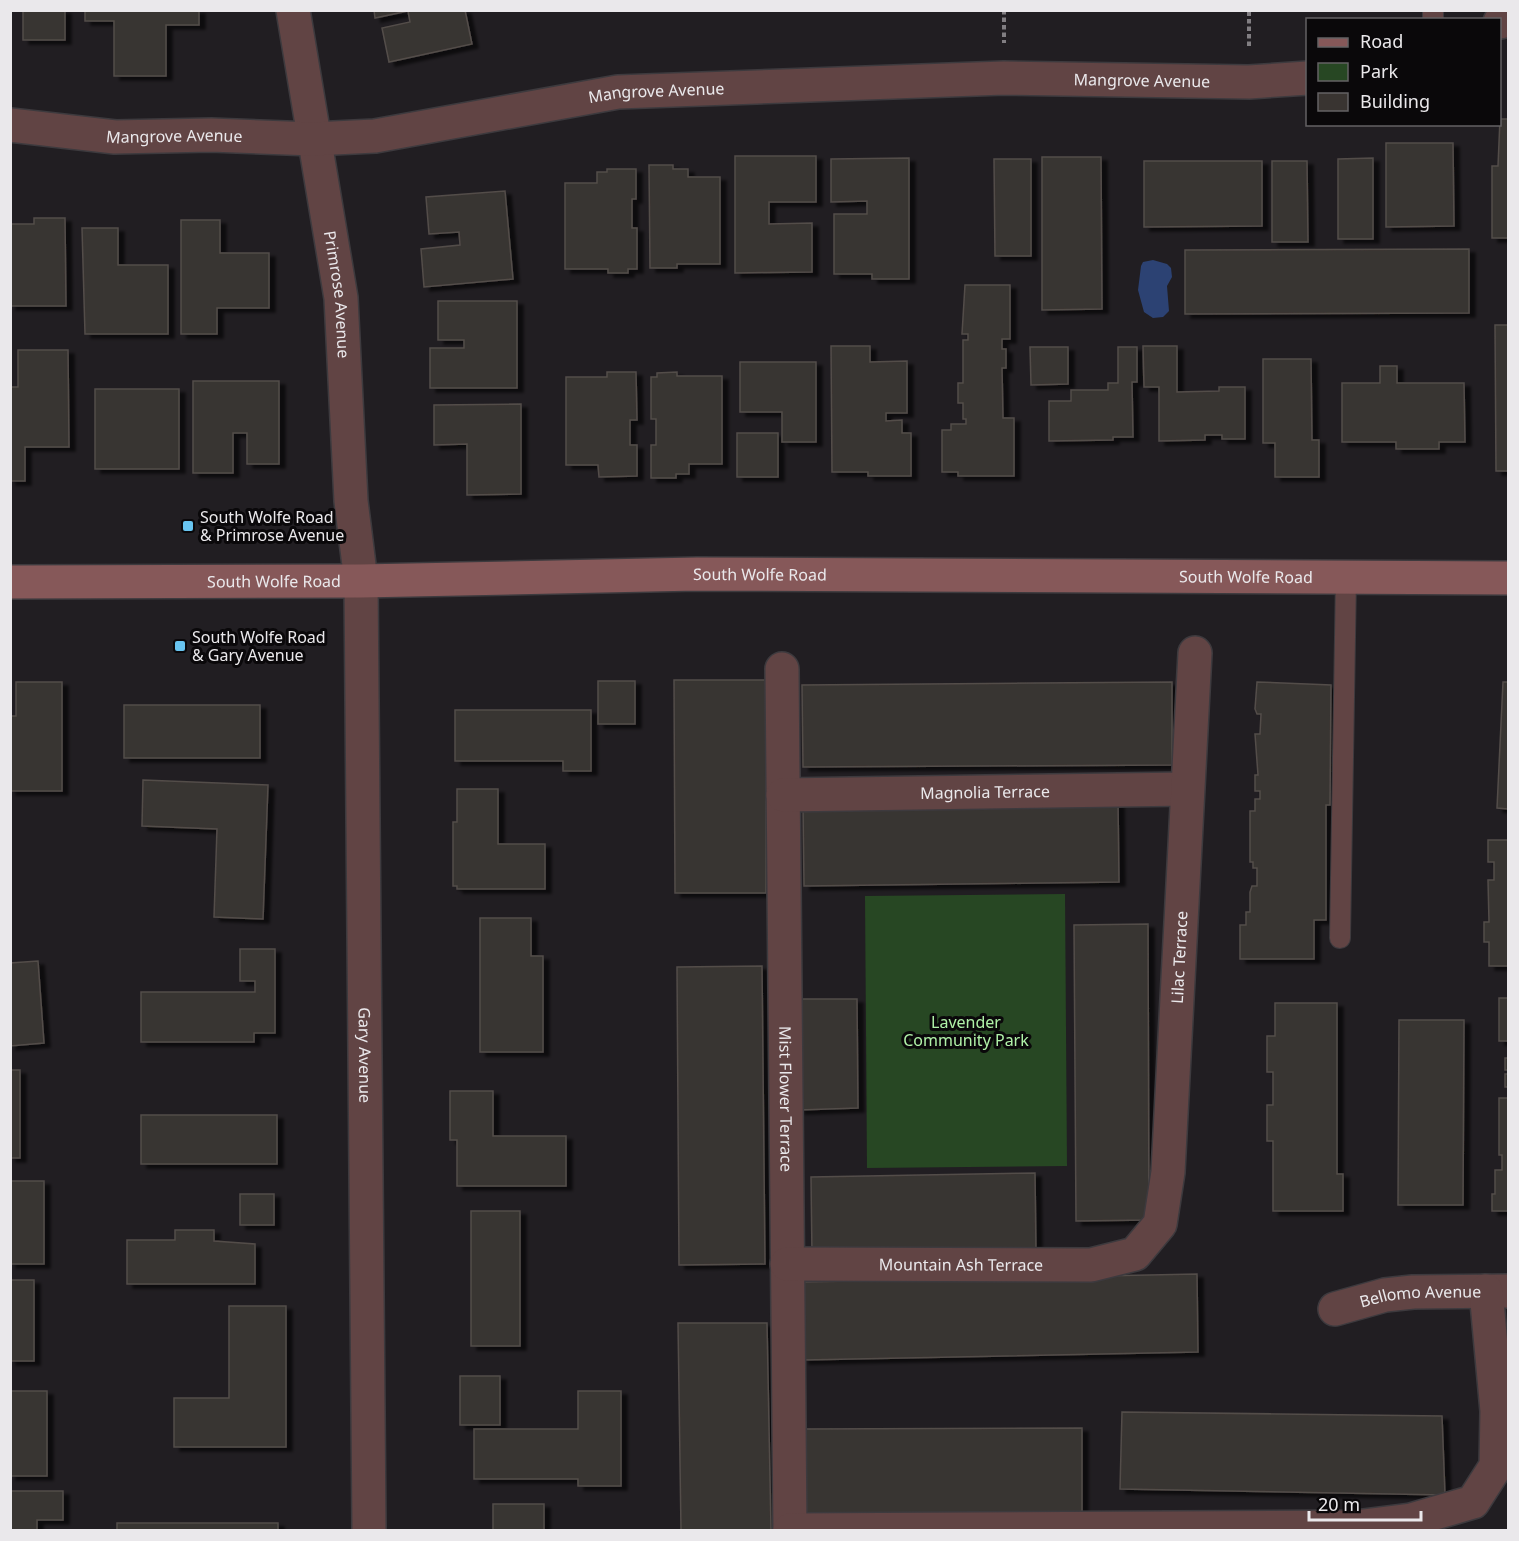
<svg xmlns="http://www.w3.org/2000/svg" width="1519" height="1541" font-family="'Noto Sans',sans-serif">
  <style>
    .green { fill: #274723 }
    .water { fill: #2c4273 }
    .building { fill: #393431; stroke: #534d4a; stroke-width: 1.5; filter: url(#shadow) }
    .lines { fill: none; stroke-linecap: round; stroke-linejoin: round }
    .service-casing { stroke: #3d3a3e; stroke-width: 22 }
    .minor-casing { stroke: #3d3a3e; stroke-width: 36 }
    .secondary-casing { stroke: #3d3a3e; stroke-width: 36 }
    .path { stroke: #817e82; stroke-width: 4; stroke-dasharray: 4.5 3; stroke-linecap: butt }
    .service { stroke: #614444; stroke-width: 20 }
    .minor { stroke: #614444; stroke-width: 33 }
    .secondary { stroke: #865859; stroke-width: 33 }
    .poi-dot { fill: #68c4f0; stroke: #0a080a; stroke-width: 2 }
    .labels { text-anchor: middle; stroke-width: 6; stroke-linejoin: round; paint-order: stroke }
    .street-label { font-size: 16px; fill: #eae8eb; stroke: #0a080a }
    .poi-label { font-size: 16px; fill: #eae8eb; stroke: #0a080a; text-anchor: start }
    .park-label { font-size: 16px; fill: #b0f2a8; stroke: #0a080a }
  </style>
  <defs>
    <filter id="shadow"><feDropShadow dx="6" dy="4" stdDeviation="1.5" flood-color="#0009"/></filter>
  </defs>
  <rect width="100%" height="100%" fill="#211e22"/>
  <polygon class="green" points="1065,894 1067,1166 867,1168 865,896"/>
  <polygon class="water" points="1153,260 1167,264 1171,268 1172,277 1167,286 1169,311 1163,317 1153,318 1144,312 1138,290 1141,266 1143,262"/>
  <g class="building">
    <rect x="23" y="10" width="42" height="30"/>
    <polygon points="85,10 199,10 199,25 166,25 166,76 114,76 114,21 85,21"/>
    <polygon points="374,10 465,10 472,44 389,62 382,28 410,22 408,11 375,18"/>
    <polygon points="1500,119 1508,119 1508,238 1492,238 1492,166 1498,166"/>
    <polygon points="1386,143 1453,143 1454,226 1386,227"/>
    <polygon points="735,156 816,156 816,202 769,202 769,224 812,223 812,272 735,273"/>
    <polygon points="1042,157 1101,157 1102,309 1042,310"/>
    <polygon points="909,158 909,279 872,279 872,274 834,274 834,214 867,214 867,201 831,202 831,159"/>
    <polygon points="1373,158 1373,239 1338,239 1338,159"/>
    <polygon points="994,159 1031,159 1031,256 995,256"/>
    <polygon points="1144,161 1262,161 1262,226 1144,227"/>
    <polygon points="1272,161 1307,161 1308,242 1272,242"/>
    <polygon points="649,165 673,165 673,169 688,169 688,177 720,177 720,264 677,264 677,268 650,268"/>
    <polygon points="607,169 636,169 636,199 632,199 632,228 637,228 637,269 628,269 628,273 608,273 608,269 565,269 565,183 597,183 597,172 607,172"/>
    <polygon points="505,191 513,279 424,287 421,249 460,245 459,232 429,234 426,197"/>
    <polygon points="34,218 65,218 66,306 10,306 10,224 34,224"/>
    <polygon points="181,220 220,220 220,253 269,253 269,308 217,308 217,334 181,334"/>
    <polygon points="82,228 118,228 118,265 168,265 168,334 85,334"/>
    <polygon points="1469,249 1469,313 1185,314 1185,250"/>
    <polygon points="965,285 1010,285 1010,339 1002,339 1002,349 1006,349 1006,368 1002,368 1003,418 1014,418 1014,476 958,476 958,472 942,472 942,430 951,430 951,424 966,424 966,419 963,419 963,403 958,403 958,383 963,383 963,340 968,340 968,334 962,334"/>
    <polygon points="438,301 517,301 517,388 430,388 430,348 464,348 464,340 438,340"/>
    <polygon points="1495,325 1508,325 1508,471 1496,471"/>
    <polygon points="831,346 870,346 870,362 907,361 907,413 886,413 886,421 902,420 902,433 911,433 911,476 868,476 868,472 832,472"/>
    <polygon points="1143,346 1177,346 1177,392 1219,391 1219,387 1245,387 1245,439 1222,439 1222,435 1205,435 1205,440 1159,441 1159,387 1144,387"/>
    <polygon points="1030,347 1068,347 1068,384 1031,385"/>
    <polygon points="1118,347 1137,347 1137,382 1132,382 1133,437 1113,437 1113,440 1049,441 1049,401 1071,401 1071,390 1108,390 1108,383 1118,383"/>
    <polygon points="18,350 68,350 69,447 25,447 25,481 10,481 10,387 18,387"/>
    <polygon points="1263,359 1311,359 1312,440 1319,440 1319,477 1275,477 1275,443 1263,443"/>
    <polygon points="740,362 816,362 816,442 782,442 782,412 740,412"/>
    <polygon points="1380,366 1397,366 1397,383 1464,383 1465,442 1439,442 1439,449 1396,449 1396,442 1342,442 1342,383 1380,383"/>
    <polygon points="607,372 636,372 637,420 630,420 630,445 637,445 637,476 599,477 598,465 566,465 566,377 607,377"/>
    <polygon points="677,372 677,376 722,376 722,464 689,464 689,474 676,474 676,478 651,478 651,445 656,445 656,419 651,419 651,377 657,377 657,373"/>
    <polygon points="193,381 279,381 279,464 247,464 247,433 233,433 233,473 193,473"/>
    <rect x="95" y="389" width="84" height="80"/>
    <polygon points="521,404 521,494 467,495 467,444 434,445 434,405"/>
    <rect x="737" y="433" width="41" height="44"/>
    <polygon points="674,680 766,680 766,893 675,893"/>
    <rect x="598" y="681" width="37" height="43"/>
    <polygon points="16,682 62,682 62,791 10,791 10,716 16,716"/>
    <polygon points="1172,682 1172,765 803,767 802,685"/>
    <polygon points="1257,682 1331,685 1330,805 1326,805 1326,920 1314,920 1314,959 1240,959 1240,925 1246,925 1246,912 1250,912 1250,892 1252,886 1257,886 1257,868 1253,868 1253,862 1250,862 1250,811 1255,811 1255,799 1260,799 1260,791 1255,791 1255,775 1258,775 1255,734 1260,734 1261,714 1257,714 1255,709"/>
    <polygon points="1503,682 1508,682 1508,809 1497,808"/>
    <rect x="124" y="705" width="136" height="53"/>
    <polygon points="455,710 591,710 591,771 563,771 563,761 455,761"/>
    <polygon points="143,780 268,785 263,919 214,917 217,829 142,826"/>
    <polygon points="457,789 498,789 498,844 545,844 545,889 457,889 457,886 453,886 453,822 457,822"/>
    <polygon points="1118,802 1119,882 804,886 803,806"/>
    <polygon points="1488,840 1508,840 1508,966 1489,966 1489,942 1484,942 1484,922 1489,922 1488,880 1494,880 1494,862 1488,862"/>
    <polygon points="480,918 531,918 531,956 543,956 543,1052 480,1052"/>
    <polygon points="1148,924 1149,1220 1076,1221 1074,925"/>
    <polygon points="240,949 275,949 275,1033 254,1033 254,1042 141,1042 141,992 255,992 255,981 240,981"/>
    <polygon points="38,961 44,1043 10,1046 10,963"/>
    <polygon points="762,966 765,1264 679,1265 677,967"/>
    <polygon points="1499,998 1508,998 1508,1211 1492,1211 1492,1194 1495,1194 1495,1170 1502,1170 1502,1155 1499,1155 1499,1098 1508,1098 1508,1087 1505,1087 1505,1074 1508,1074 1508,1070 1505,1070 1505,1058 1508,1058 1508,1041 1499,1041"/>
    <polygon points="798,999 857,999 858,1108 799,1110"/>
    <polygon points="1275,1003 1337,1003 1337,1174 1343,1174 1343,1211 1273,1211 1273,1141 1267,1141 1267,1105 1273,1105 1273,1072 1267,1072 1267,1036 1275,1036"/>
    <polygon points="1399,1020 1464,1020 1463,1205 1398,1205"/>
    <rect x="10" y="1070" width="10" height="88"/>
    <polygon points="450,1091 493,1091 493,1136 566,1136 566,1186 457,1186 457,1140 450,1140"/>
    <rect x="141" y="1115" width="136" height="49"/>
    <polygon points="1035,1173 1036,1252 812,1256 811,1177"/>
    <rect x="10" y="1181" width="34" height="83"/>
    <rect x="240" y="1194" width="34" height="31"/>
    <rect x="471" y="1211" width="49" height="135"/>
    <polygon points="175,1230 214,1230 214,1241 255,1244 255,1284 127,1284 127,1240 175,1240"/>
    <polygon points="1197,1274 1198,1352 803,1360 802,1282"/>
    <rect x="10" y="1280" width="24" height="81"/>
    <polygon points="229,1306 286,1306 286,1447 174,1447 174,1398 229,1398"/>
    <polygon points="678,1323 767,1323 771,1530 681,1530"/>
    <rect x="460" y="1376" width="40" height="49"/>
    <rect x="10" y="1391" width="37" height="85"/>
    <polygon points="578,1391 621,1391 621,1486 578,1486 578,1479 474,1479 474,1429 578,1429"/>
    <polygon points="1122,1412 1442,1416 1445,1495 1120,1489"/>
    <polygon points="1082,1428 1082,1513 803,1513 803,1429"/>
    <polygon points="10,1491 63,1491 63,1520 37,1520 37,1530 10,1530"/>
    <rect x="493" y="1504" width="51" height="26"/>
    <rect x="117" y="1523" width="161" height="7"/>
  </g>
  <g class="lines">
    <defs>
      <g id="service">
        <polyline points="1433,10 1433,20"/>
        <polyline points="1340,938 1346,577"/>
      </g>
      <g id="minor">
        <path id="s1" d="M293,10l48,288 10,203 10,80 8,949"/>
        <polyline points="1500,22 1508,20"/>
        <path id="s2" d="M10,125l105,12 96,-2 102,4 62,-3 243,-44 386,-14 245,4 59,-4"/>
        <path id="s3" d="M782,669l8,861"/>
        <path id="s4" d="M783,795l404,-6"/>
        <path id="s5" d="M787,1264l304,1 44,-11 25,-30 8,-52 27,-519"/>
        <path id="s6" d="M1335,1309l50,-14 28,-3 95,-1"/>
        <polyline points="790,1530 1355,1527 1411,1520 1473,1502 1496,1466 1497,1411 1486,1291"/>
      </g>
      <g id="secondary">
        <path id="s7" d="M10,582l351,-1 336,-7 811,4"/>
      </g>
    </defs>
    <use href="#service" class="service-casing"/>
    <use href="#minor" class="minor-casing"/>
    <use href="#secondary" class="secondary-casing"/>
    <g class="path">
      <polyline points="1004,10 1004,43"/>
      <polyline points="1249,46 1249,10"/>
    </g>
    <use href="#service" class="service"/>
    <use href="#minor" class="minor"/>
    <use href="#secondary" class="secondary"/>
  </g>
  <g class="poi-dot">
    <rect x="182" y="520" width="12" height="12" rx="3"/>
    <rect x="174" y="640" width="12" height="12" rx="3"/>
  </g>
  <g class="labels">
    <g class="street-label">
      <text dy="6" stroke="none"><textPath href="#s2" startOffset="1137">Mangrove Avenue</textPath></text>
      <text dy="6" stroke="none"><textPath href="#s2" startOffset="651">Mangrove Avenue</textPath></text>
      <text dy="6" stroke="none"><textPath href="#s2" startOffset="165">Mangrove Avenue</textPath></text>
      <text dy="6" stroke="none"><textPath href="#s1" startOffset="288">Primrose Avenue</textPath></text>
      <text dy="6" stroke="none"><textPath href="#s7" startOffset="750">South Wolfe Road</textPath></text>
      <text dy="6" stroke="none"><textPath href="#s7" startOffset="1236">South Wolfe Road</textPath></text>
      <text dy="6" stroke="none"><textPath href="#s7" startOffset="264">South Wolfe Road</textPath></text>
      <text dy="6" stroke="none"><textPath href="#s4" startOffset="202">Magnolia Terrace</textPath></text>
      <text dy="6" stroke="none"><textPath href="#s5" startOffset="656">Lilac Terrace</textPath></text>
      <text dy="6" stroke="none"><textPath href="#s1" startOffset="1050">Gary Avenue</textPath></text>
      <text dy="6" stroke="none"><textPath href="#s3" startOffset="430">Mist Flower Terrace</textPath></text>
      <text dy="6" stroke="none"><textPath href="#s5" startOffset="174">Mountain Ash Terrace</textPath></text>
      <text dy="6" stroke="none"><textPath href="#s6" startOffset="87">Bellomo Avenue</textPath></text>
    </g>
    <g class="poi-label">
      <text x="200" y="523">South Wolfe Road<tspan x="200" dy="18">&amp; Primrose Avenue</tspan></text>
      <text x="192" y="643">South Wolfe Road<tspan x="192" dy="18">&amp; Gary Avenue</tspan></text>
    </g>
    <g class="park-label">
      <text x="966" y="1028">Lavender<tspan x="966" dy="18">Community Park</tspan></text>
    </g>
  </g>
  <rect width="1519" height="1541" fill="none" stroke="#eae8eb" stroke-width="24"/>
  <rect x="1306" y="18" width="195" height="108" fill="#0a080a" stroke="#646264" stroke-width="1.5"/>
  <rect x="1318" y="38" width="30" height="9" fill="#865859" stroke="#646264" stroke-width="1.5"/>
  <text x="1360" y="48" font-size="18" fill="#eae8eb">Road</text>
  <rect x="1318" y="63" width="30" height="18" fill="#274723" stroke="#646264" stroke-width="1.5"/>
  <text x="1360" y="78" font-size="18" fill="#eae8eb">Park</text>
  <rect x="1318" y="93" width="30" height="18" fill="#393431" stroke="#646264" stroke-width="1.5"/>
  <text x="1360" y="108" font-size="18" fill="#eae8eb">Building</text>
  <path d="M1309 1511v9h112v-9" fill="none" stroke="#eae8eb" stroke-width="3"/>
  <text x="1318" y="1511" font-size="18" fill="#eae8eb" stroke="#0a080a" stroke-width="4.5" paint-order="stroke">20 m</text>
</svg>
